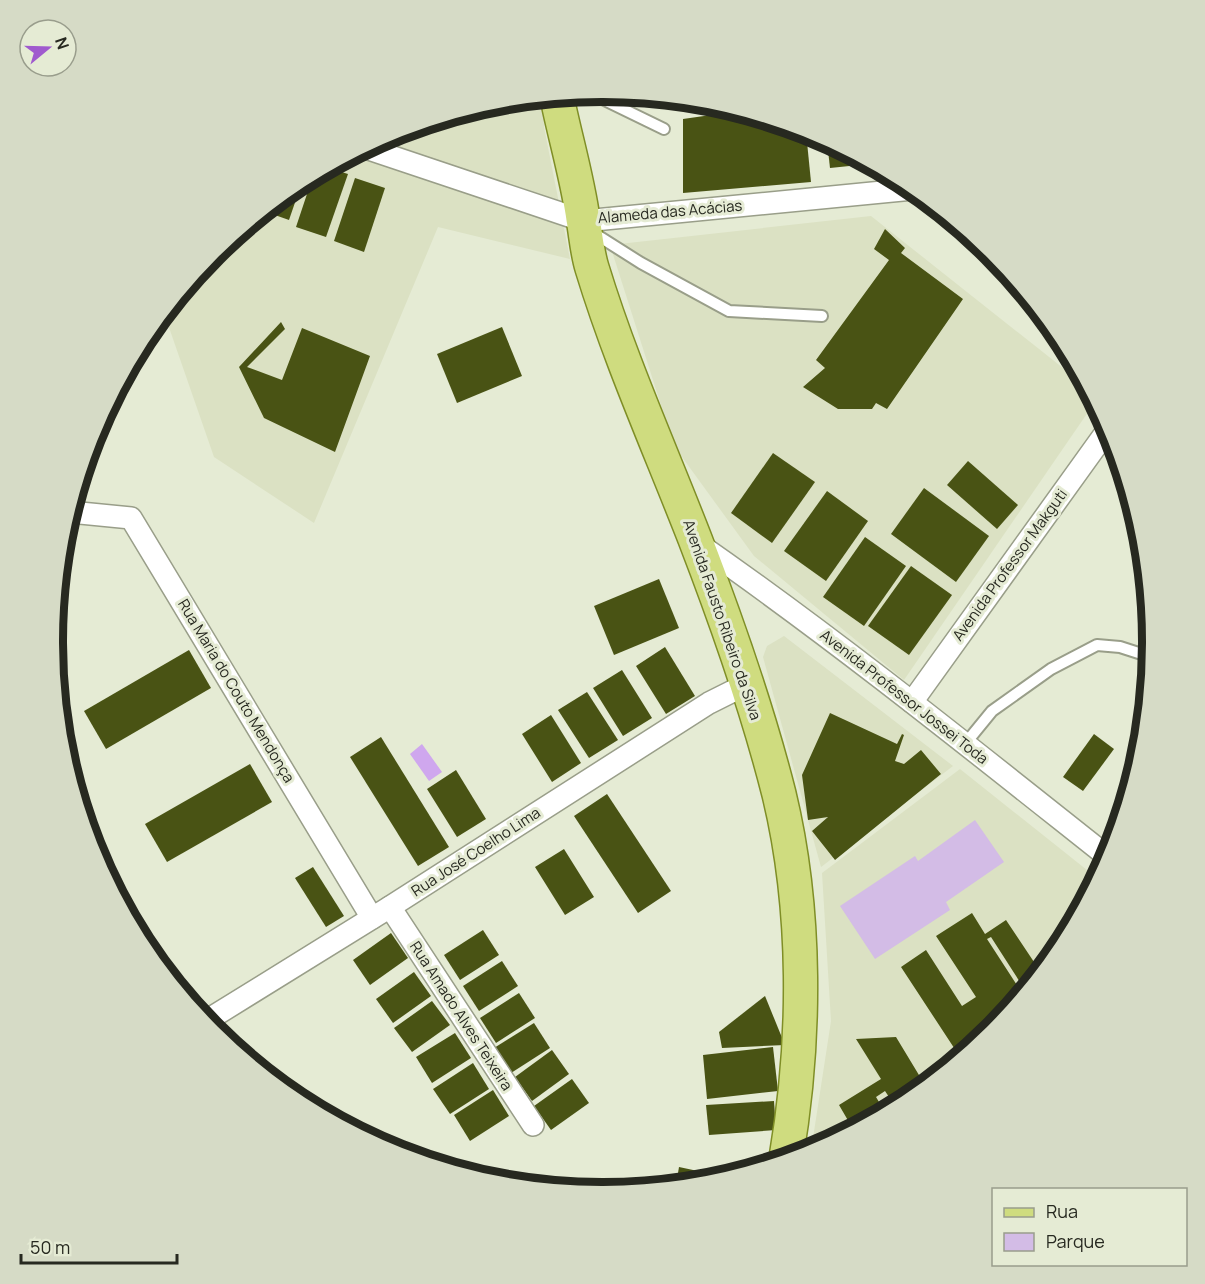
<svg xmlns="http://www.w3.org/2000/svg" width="1205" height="1284" font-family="Manrope,sans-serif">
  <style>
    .built { fill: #dbe1c3 }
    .green { fill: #d3bce6 }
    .water { fill: #cfa7ee }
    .building { fill: #495314 }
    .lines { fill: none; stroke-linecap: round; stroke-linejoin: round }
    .service-casing { stroke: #999e89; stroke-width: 14 }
    .minor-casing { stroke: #999e89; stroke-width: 24 }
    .primary-casing { stroke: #7f8e26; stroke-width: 36 }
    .service { stroke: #fff; stroke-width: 10 }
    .minor { stroke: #fff; stroke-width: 21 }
    .primary { stroke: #cfdc7f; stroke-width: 33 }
    .labels { text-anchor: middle; stroke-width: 6; stroke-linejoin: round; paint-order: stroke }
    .street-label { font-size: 15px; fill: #272920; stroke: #e5ebd4 }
    .rim { fill: none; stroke: #272920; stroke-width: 8 }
  </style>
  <rect width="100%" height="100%" fill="#e5ebd4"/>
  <g class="built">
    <polygon points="547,97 544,127 570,259 438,227 314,523 214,457 164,313 214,253 297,185 392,134 496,103"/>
    <polygon points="871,216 1087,387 1095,402 904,680 754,556 674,446 610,245"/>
    <polygon points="784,636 953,766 821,867 763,657 767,646"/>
    <polygon points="960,769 1097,878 1060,948 991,1031 908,1099 811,1151 831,1021 822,873"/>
  </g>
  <polygon class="green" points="975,820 1004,862 946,902 950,910 875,959 840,906 915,856 918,861"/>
  <polygon class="water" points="422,744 442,772 429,781 410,754"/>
  <g class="building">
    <polygon points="739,111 806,132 811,182 683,193 683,119"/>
    <polygon points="827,141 869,164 830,168"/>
    <polygon points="329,168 348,174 326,237 296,227 313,176"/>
    <polygon points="355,178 385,188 364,252 334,241"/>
    <polygon points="302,182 289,220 272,214 276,202"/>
    <polygon points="885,229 905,248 901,253 963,299 887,409 876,403 872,409 838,409 803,387 825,368 816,360 889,260 874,249"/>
    <polygon points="281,322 285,329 247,367 282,380 302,328 370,356 335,452 264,418 239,367"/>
    <polygon points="502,327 522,376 457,403 437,354"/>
    <polygon points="773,453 815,482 772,543 731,513"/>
    <polygon points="968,461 1018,505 997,529 947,485"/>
    <polygon points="924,488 989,536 956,582 891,534"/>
    <polygon points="827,491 868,521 826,581 784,551"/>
    <polygon points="865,537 906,566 864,626 823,597"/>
    <polygon points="911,566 952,595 909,655 868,626"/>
    <polygon points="659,579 679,628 614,655 594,606"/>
    <polygon points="665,647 695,696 666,714 636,666"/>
    <polygon points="189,650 211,688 106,749 84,711"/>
    <polygon points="622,670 652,718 623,736 593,688"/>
    <polygon points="587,692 618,740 589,758 558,710"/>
    <polygon points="830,713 897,744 902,734 904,735 895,761 904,764 921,750 941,774 835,860 812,831 828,817 808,820 802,775"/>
    <polygon points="551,715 581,763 552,782 522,734"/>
    <polygon points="1094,734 1114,749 1083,791 1063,777"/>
    <polygon points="381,737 449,847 418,866 350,757"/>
    <polygon points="250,764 272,802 167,862 145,824"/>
    <polygon points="456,770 486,819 457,837 427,789"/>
    <polygon points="607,794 671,891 638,913 574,816"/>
    <polygon points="564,849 594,897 565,915 535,867"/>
    <polygon points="313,867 344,916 326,927 295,878"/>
    <polygon points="972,913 985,934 1006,920 1040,971 1025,990 991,937 987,939 1022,993 994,1027 990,1020 979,1027 985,1036 960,1057 901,967 926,950 962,1006 976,997 936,936"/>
    <polygon points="483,930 499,955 460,980 444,955"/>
    <polygon points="391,933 408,958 370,985 353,960"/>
    <polygon points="502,961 518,986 479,1011 463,986"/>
    <polygon points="414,972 431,996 393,1023 376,999"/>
    <polygon points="519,993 535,1018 496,1043 480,1018"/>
    <polygon points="765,996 785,1045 722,1048 719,1032"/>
    <polygon points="432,1001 450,1025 412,1052 394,1028"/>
    <polygon points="534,1023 550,1048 511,1073 494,1048"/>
    <polygon points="455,1033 471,1058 432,1083 416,1057"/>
    <polygon points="896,1037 925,1085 908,1099 895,1106 885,1091 876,1097 885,1112 853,1129 839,1105 881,1079 856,1039"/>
    <polygon points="773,1047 778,1091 707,1099 703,1055"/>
    <polygon points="552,1050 569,1074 532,1101 515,1077"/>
    <polygon points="473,1063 489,1089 450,1114 433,1089"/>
    <polygon points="572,1079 589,1103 551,1130 534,1106"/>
    <polygon points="493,1090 509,1116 470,1141 454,1115"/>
    <polygon points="774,1101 776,1130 709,1135 706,1105"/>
    <polygon points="679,1167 726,1177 709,1181 676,1185"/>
  </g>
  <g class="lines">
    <defs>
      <g id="service">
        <polyline points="590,93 664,129"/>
        <polyline points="592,232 641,263 729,311 822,316"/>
        <polyline points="965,744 992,711 1051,669 1097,645 1120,647 1151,657"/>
      </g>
      <g id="minor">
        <polyline points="366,148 584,221 913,189"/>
        <polyline points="70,512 131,518 372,918"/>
        <path d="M696,542c142,99 277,208 412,315"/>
        <polyline points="912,702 1109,428"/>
        <polyline points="390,907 533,1125"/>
        <polyline points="206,1021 390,907 709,703 747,684"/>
      </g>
      <path id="primary" d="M560,96l-1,11c8,37 19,75 24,112 3,16 4,33 9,49 28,92 68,181 103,271 32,83 62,168 84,255 28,116 27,247 7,364"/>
    </defs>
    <use href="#service" class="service-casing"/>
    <use href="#minor" class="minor-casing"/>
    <use href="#primary" class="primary-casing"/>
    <use href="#service" class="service"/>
    <use href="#minor" class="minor"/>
    <use href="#primary" class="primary"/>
  </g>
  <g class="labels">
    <g class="street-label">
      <text transform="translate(670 212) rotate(-5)" y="5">Alameda das Acácias</text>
      <text transform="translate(1010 565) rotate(-54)" y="5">Avenida Professor Makguti</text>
      <text transform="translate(722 620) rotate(71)" y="5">Avenida Fausto Ribeiro da Silva</text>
      <text transform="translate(236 691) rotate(59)" y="5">Rua Maria do Couto Mendonça</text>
      <text transform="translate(904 697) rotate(38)" y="5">Avenida Professor Jossei Toda</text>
      <text transform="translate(476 852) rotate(-33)" y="5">Rua José Coelho Lima</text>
      <text transform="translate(461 1016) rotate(57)" y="5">Rua Amado Alves Teixeira</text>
    </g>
  </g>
  <path d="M0 0H1205V1284H0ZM602 102H603A539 539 0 0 1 1142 641V643A539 539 0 0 1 603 1182H602A539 539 0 0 1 63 643V641A539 539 0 0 1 602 102Z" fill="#d6dbc6" fill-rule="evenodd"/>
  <path class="rim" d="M602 102H603A539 539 0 0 1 1142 641V643A539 539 0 0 1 603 1182H602A539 539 0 0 1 63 643V641A539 539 0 0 1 602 102Z"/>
  <rect x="992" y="1188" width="195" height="78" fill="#e5ebd4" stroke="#999d8c" stroke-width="1.5"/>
  <rect x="1004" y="1208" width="30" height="9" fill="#cfdc7f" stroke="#999d8c" stroke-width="1.5"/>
  <text x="1046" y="1218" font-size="18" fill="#272920">Rua</text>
  <rect x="1004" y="1233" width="30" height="18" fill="#d3bce6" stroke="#999d8c" stroke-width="1.5"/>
  <text x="1046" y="1248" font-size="18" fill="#272920">Parque</text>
  <g transform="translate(48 48) rotate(71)"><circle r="28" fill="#e5ebd4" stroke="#999d8c" stroke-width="1.5"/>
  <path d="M0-4.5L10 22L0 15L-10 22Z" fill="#a05ace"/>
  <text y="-9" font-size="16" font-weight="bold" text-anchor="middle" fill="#272920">N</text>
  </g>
  <path d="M21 1254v9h156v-9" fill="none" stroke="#272920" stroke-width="3"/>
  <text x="30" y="1254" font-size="18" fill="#272920" stroke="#e5ebd4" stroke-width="4.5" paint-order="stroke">50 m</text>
</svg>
